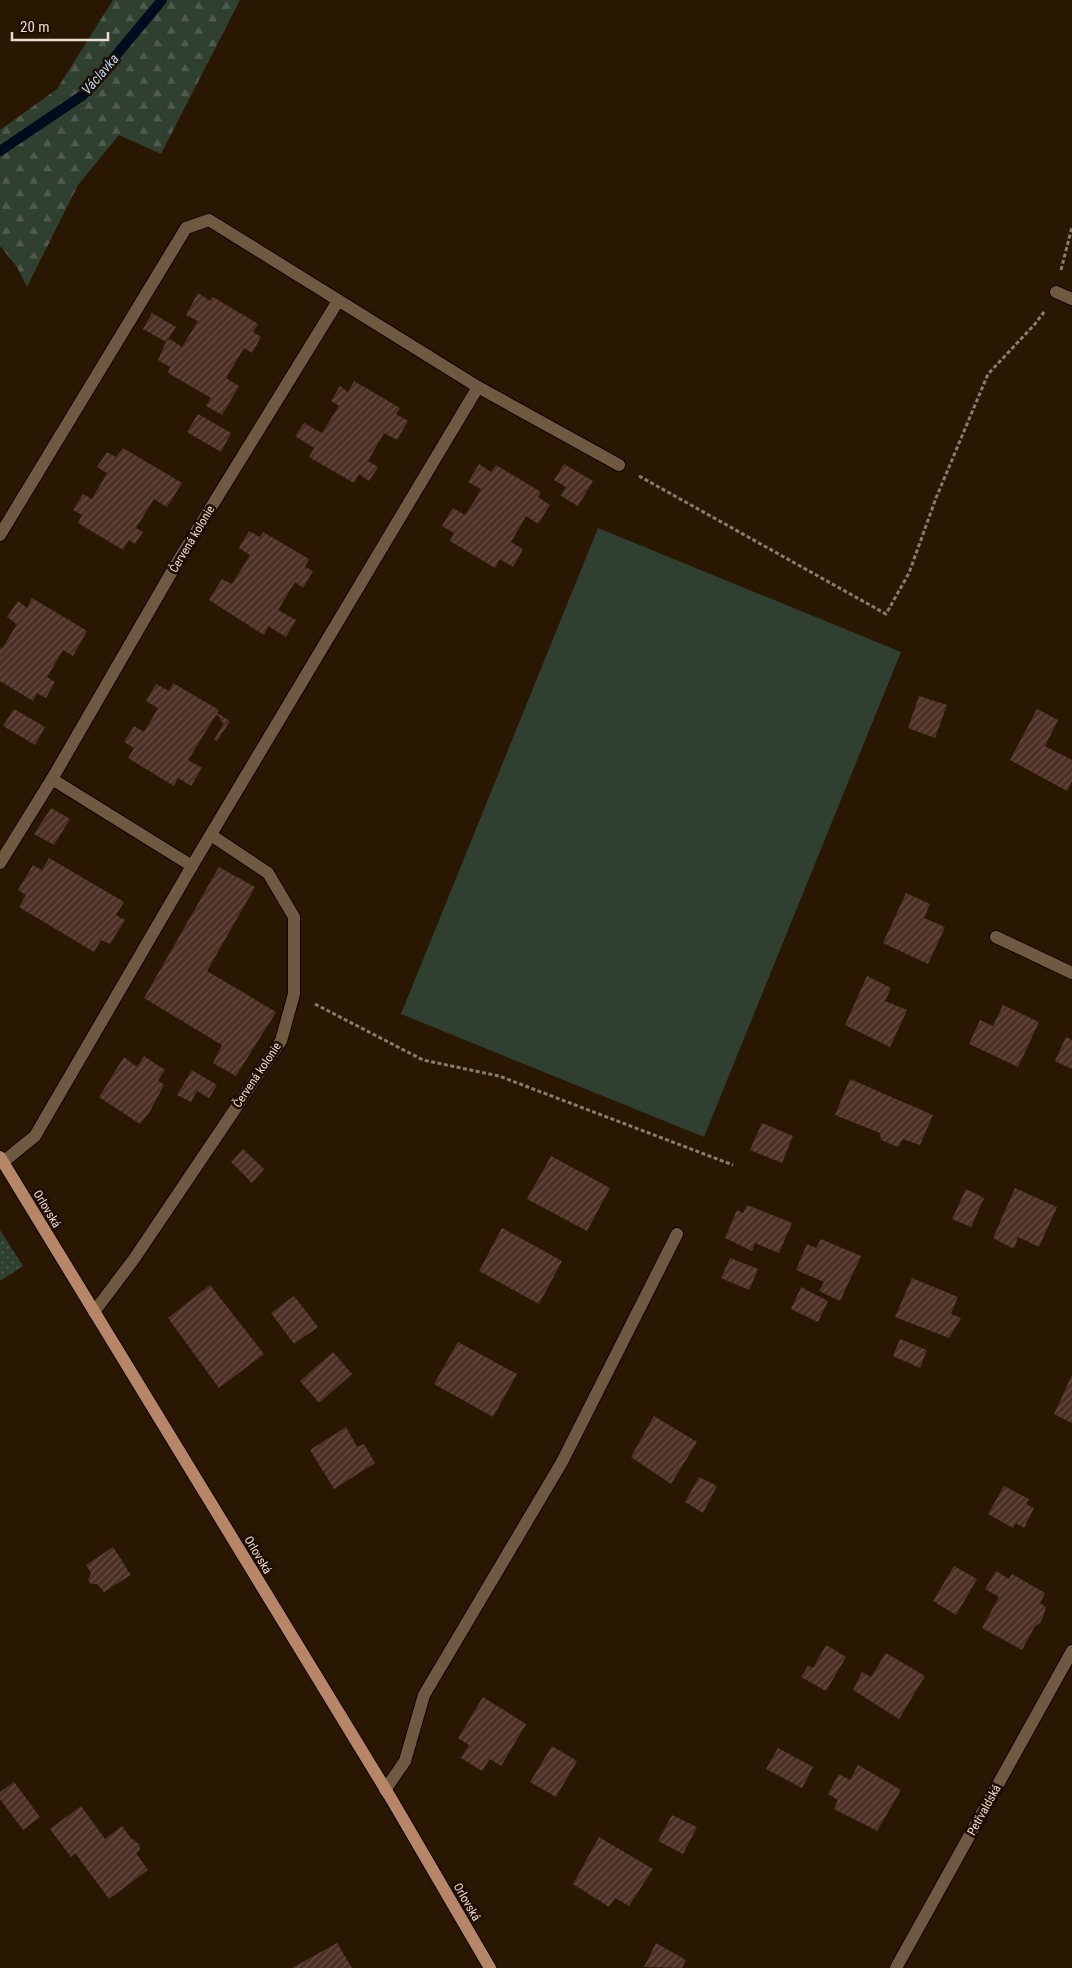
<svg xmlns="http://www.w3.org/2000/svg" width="1072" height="1968" font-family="'Roboto Condensed',sans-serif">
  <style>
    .grass { fill: url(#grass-dots) }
    .forest { fill: url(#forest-firs) }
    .pitch { fill: #304030 }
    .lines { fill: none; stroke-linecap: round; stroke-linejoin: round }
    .stream { stroke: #000b1d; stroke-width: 10 }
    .building { fill: url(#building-hatch) }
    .minor-casing { stroke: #100300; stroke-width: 14 }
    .major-casing { stroke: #100300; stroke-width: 14 }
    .path { stroke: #8b7c6b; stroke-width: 3; stroke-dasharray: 4 2.5; stroke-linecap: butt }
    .minor { stroke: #6f5a41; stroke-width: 12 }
    .major { stroke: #b78667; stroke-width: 12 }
    .labels { text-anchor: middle; stroke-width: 5; stroke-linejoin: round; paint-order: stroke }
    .street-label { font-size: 12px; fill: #e9ddcf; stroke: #1f0e00 }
    .water-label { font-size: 14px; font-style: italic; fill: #afd6f9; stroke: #1f0e00 }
  </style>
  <defs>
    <pattern id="grass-dots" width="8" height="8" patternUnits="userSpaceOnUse" patternTransform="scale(1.25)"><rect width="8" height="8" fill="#304030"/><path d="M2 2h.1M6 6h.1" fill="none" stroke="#4e5b4d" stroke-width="1.8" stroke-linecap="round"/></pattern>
    <pattern id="forest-firs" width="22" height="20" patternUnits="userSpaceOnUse" patternTransform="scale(1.25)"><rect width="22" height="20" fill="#304030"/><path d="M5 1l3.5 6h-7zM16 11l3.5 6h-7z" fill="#4e5b4d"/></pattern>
    <pattern id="building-hatch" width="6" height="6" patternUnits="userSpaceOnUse" patternTransform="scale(1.25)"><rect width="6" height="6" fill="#4e3126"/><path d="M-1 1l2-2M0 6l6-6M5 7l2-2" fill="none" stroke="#684e44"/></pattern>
  </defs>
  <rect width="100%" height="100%" fill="#291701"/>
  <polygon class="grass" points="0,1230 23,1266 0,1281"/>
  <polygon class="forest" points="113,0 240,0 161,154 119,135 78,185 27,287 17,267 0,246 0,130 57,89"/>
  <polygon class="pitch" points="598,528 901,652 704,1137 401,1014"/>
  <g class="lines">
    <polyline class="stream" points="0,151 83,95 162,0"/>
  </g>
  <g class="building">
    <polygon points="198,293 210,301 213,297 258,324 253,332 261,337 252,353 244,348 226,378 239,386 222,415 206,406 211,398 168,373 170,367 158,360 166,342 143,329 152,313 176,327 166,342 170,339 182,347 198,321 186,315"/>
    <polygon points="354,381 400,408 396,414 408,421 397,440 384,433 368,461 378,467 369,481 359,474 354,483 309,457 314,448 295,436 304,423 322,433 339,406 331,401 340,386 348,392"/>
    <polygon points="198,414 231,433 221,452 187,432"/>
    <polygon points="123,448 182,483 167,507 154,499 136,528 143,532 135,544 129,540 123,550 78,523 82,515 73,510 83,494 92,499 100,485 107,473 97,467 107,452 116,457"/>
    <polygon points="479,464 491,472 496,465 541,492 538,497 550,505 538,524 526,516 511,542 523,549 513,567 500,559 495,568 450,541 454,533 442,526 453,508 465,515 473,503 481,489 468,482"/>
    <polygon points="564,464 593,481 578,506 561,496 566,487 554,480"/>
    <polygon points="249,531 260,537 263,532 309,559 305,567 313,571 303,588 295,582 278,610 296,620 286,637 268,626 264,635 209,600 222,579 232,584 250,555 239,548"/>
    <polygon points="32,598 87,631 73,656 63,650 47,677 55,682 46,698 37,693 33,701 0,681 0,647 2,649 17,624 7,617 18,601 27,608"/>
    <polygon points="173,683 219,710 217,713 230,721 217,741 214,740 224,723 219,720 221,718 216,715 188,760 202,768 191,786 178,778 174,786 128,758 134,748 124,742 134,726 144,732 158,708 146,701 156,684 169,691"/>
    <polygon points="919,696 947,705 935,738 908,728"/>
    <polygon points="14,709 45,727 35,745 3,726"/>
    <polygon points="1037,709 1058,720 1045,746 1072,760 1072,781 1067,791 1010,760"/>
    <polygon points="51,808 70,819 54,845 34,834"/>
    <polygon points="49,858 124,902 116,915 125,920 110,944 101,940 94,952 19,907 26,895 18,890 33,865 42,870"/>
    <polygon points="219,867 255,887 207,971 276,1012 236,1076 213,1063 222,1045 144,998"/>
    <polygon points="906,893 930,904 924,918 945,927 928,964 883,943"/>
    <polygon points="867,976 891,988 885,1001 907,1010 890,1047 845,1025"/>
    <polygon points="1003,1005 1039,1022 1018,1067 969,1044 980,1020 993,1026"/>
    <polygon points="1066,1037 1072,1040 1072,1069 1055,1061"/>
    <polygon points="144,1056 165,1070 158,1080 164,1085 149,1113 140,1124 99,1097 124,1057 137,1067"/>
    <polygon points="192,1070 217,1085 209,1098 197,1091 191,1102 177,1095"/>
    <polygon points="850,1079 933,1115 920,1145 903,1139 898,1147 881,1140 880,1133 835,1115"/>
    <polygon points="762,1123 793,1136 782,1163 750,1150"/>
    <polygon points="243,1149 264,1169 252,1183 231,1162"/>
    <polygon points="551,1156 610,1188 587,1231 527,1199"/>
    <polygon points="1015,1188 1057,1207 1039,1247 1018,1237 1014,1249 993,1238"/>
    <polygon points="966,1189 984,1198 971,1227 952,1219"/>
    <polygon points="747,1205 792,1223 779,1253 755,1243 752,1251 725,1238 737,1210 743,1213"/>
    <polygon points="502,1228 562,1261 539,1304 479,1271"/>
    <polygon points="821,1239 861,1256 840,1301 819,1291 824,1282 796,1270 807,1244 816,1248"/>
    <polygon points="730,1258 758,1269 749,1290 721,1278"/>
    <polygon points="912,1278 958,1297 951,1314 961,1318 949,1338 895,1317"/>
    <polygon points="210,1285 264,1354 219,1388 168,1318"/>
    <polygon points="801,1287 828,1301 818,1322 791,1309"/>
    <polygon points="294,1296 318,1327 294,1344 271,1313"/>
    <polygon points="900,1339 927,1350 920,1368 893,1356"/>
    <polygon points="458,1342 517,1374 493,1417 434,1384"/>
    <polygon points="333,1352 352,1374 319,1403 300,1381"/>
    <polygon points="1072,1375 1072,1423 1054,1414"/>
    <polygon points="654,1416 697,1442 671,1484 631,1457"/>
    <polygon points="346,1427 357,1447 364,1444 375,1463 334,1489 310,1450"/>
    <polygon points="699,1477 717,1486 703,1513 685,1502"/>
    <polygon points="1004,1486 1029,1499 1026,1504 1034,1508 1024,1528 1016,1523 1013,1528 988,1514"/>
    <polygon points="113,1547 131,1575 104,1592 97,1584 91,1584 88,1580 91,1573 86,1565"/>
    <polygon points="954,1566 977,1579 956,1615 933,1601"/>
    <polygon points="996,1571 1009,1579 1012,1574 1045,1593 1040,1603 1046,1607 1043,1617 1040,1623 1035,1626 1022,1650 982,1628 999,1597 985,1589"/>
    <polygon points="826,1645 846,1657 826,1691 801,1677 808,1666 813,1668"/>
    <polygon points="886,1653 925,1676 899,1719 853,1690 862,1672 871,1677"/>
    <polygon points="483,1697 526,1724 501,1766 490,1759 482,1771 461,1758 469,1745 458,1738"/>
    <polygon points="552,1746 577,1761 556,1797 530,1782"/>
    <polygon points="778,1748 813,1767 802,1788 766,1769"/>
    <polygon points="858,1765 901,1790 877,1831 834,1809 838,1800 828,1794 839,1774 850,1780"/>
    <polygon points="14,1782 40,1817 23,1830 0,1799 0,1792"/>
    <polygon points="81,1806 105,1839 122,1826 131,1838 139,1844 140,1850 136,1853 148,1870 109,1899 75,1853 71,1857 50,1829"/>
    <polygon points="672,1815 697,1827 683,1854 658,1841"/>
    <polygon points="599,1837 653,1869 629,1906 615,1898 609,1907 573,1884"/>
    <polygon points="337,1943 352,1968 292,1968"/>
    <polygon points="656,1943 686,1960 682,1968 644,1967"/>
  </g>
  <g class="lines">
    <defs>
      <g id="minor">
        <polyline points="1056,292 1072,299"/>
        <polyline points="0,535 186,228 209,220 478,387 619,465"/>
        <polyline points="52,779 192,866"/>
        <polyline points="0,863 52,779 178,561 338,301"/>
        <polyline points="996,937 1072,973"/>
        <polyline points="3,1162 35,1136 192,866 478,387"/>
        <polyline points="94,1312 134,1259 281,1041 294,994 294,917 268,873 211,835"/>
        <polyline points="385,1790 405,1761 424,1695 562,1462 677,1234"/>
        <polyline points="896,1968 1072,1651"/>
      </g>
      <polyline id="major" points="0,1157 392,1800 490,1968"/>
    </defs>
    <use href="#minor" class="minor-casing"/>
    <use href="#major" class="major-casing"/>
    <g class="path">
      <polyline points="1061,270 1072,227"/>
      <polyline points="639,476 886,614 909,573 936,498 988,374 1035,324 1044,312"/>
      <polyline points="315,1004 423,1060 499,1076 733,1165"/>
    </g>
    <use href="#minor" class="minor"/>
    <use href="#major" class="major"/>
  </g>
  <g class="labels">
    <g class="street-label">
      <text transform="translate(192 539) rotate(-59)" y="4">Červená kolonie</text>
      <text transform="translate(257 1075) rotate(-56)" y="4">Červená kolonie</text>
      <text transform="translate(47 1209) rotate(59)" y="4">Orlovská</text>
      <text transform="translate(258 1555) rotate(59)" y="4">Orlovská</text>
      <text transform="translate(984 1810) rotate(-61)" y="4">Petřvaldská</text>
      <text transform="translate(467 1902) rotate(60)" y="4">Orlovská</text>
    </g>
    <g class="water-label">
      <text transform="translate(100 74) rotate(-49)" y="5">Václavka</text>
    </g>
  </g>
  <path d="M12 32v8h96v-8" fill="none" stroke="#e9ddcf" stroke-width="2.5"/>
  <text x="20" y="32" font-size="15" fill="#e9ddcf" stroke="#1f0e00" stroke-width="4" paint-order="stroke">20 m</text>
</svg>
